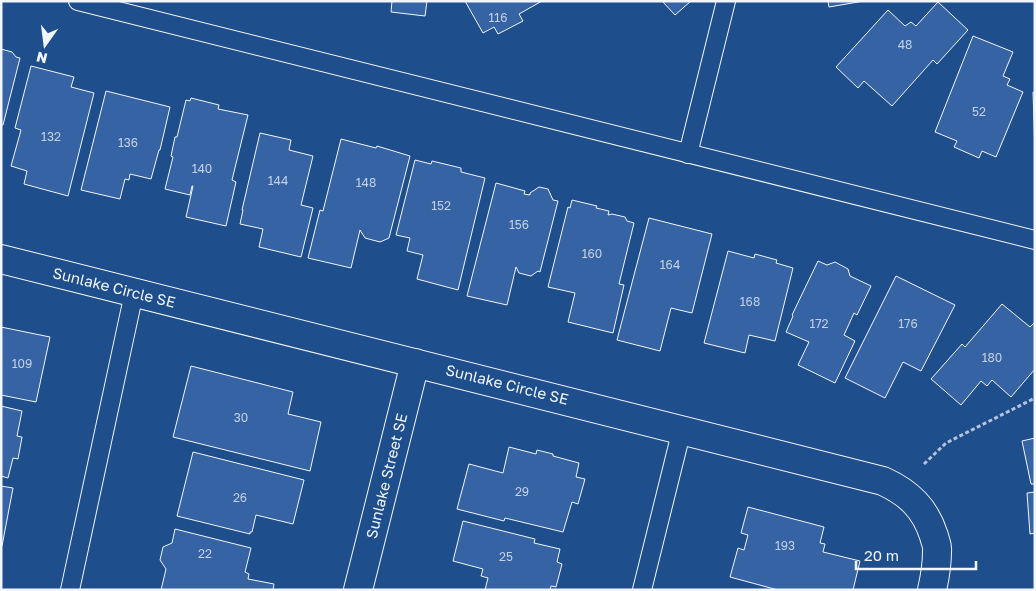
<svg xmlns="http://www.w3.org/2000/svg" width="1036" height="591" font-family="'Golos Text',sans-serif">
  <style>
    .building { fill: #3563a3; stroke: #f2f6ff }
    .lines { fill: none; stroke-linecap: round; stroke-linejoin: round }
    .lane-casing { stroke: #f2f6ff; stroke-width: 20 }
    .street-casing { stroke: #f2f6ff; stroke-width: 30 }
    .path { stroke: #b3c4dc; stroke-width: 3; stroke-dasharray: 4 2.5; stroke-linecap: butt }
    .lane { stroke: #1f4e8c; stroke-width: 18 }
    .street { stroke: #1f4e8c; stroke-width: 28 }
    .labels { text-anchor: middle; stroke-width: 4; stroke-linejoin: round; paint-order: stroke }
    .number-label { font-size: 12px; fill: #c3d1e8 }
    .street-label { font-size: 15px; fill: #f2f6ff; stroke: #1f4e8c }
  </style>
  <rect width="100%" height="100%" fill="#1f4e8c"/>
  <g class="building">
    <polygon points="392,1 427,1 425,16 391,12"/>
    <polygon points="465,1 542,1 519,14 523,21 498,34 494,27 483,33"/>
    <polygon points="662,1 691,1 675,15"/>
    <polygon points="828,1 864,1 829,7"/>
    <polygon points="938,2 968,30 937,64 933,60 892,106 864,81 858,88 836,67 888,10 905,26 911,22 916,26"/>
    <polygon points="973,36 1013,52 1003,76 1010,79 1007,85 1023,92 996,157 982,151 979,158 954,147 957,141 935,132"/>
    <polygon points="1,49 12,52 16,57 20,58 3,125 1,125"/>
    <polygon points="31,66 74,77 71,87 94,93 68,196 24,184 27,171 11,166 21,130 15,128"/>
    <polygon points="106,91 170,107 160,150 159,150 151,179 130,174 129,180 125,179 120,199 81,190"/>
    <polygon points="1033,92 1035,93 1035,153"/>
    <polygon points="191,98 219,105 218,109 248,115 232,180 236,182 226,226 186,217 193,186 192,186 190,195 165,189 173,157 171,156 175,137 177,137 186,100 190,101"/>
    <polygon points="260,133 291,140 289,150 313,156 301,205 313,208 301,257 259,247 263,229 240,224 243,210 242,210"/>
    <polygon points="341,139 376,148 377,146 410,156 389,238 380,242 365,238 360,230 351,268 308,258 320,210 323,211"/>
    <polygon points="415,160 431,164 432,161 461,168 461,172 485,178 458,290 417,279 423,255 407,251 410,238 396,235"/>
    <polygon points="496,183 525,191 524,194 530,195 530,193 539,187 548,189 553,200 558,201 540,272 538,271 531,276 519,273 516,267 507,305 467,296"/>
    <polygon points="572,200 597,206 596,208 609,211 608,215 612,214 625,217 627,221 634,223 619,284 624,285 613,333 568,322 575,293 548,287 568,207 570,208"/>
    <polygon points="649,218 712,234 692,313 671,308 660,351 617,340"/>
    <polygon points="728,251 754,258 755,254 777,260 776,263 793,268 775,341 749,335 745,353 704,343"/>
    <polygon points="818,261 827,265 835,262 848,269 850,276 871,286 857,315 854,313 844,335 855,341 835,383 798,365 809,342 786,332 793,316 792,315"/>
    <polygon points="896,276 955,305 921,371 903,362 885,398 845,378"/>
    <polygon points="1002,304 1030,327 1035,322 1035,369 1011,397 992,380 987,386 981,381 961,405 931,379 962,344 965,347"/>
    <polygon points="1,327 50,337 36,402 1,395"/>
    <polygon points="191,366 293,392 288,414 321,422 310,471 173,437"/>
    <polygon points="1,406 22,411 17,436 22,437 18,459 13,458 8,478 1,476"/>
    <polygon points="1035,438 1035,484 1031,484 1022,441"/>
    <polygon points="509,447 536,454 537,450 553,454 553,456 579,463 576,477 585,479 578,504 572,502 563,532 505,518 504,521 457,509 469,464 503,473"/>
    <polygon points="193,452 304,480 293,524 256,515 252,532 250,532 250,534 177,516"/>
    <polygon points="1,486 13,488 2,546 1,546"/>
    <polygon points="1035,492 1035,533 1030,534 1027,493"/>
    <polygon points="748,507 824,527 820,543 825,544 823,552 860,561 853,590 778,590 730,577 738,548 744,550 748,535 741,533"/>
    <polygon points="463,521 535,539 534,543 560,549 557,562 562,564 556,587 551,586 550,590 485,590 488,578 481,576 483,569 453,561"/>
    <polygon points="175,529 251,548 245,572 249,574 248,579 274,584 273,590 161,590 166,569 160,560 163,547 172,543"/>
  </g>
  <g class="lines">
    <defs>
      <g id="lane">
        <polyline points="78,1 1035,240"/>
        <polyline points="688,154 726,1"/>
        <polyline points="70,590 134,293"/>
        <polyline points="642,590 682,429"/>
      </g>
      <g id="street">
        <path d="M1,259l882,222c26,12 42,27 51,55 1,5 4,10 3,15 0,13 -2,26 -5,39"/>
        <polyline points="358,590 415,363"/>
      </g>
    </defs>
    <use href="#lane" class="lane-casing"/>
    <use href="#street" class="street-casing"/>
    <polyline class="path" points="924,464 946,443 1035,398"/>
    <use href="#lane" class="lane"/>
    <use href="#street" class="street"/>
  </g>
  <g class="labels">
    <g class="number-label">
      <text x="498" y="22">116</text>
      <text x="905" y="49">48</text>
      <text x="979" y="116">52</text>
      <text x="51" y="141">132</text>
      <text x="128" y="147">136</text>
      <text x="202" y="173">140</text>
      <text x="278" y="185">144</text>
      <text x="366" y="187">148</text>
      <text x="441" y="210">152</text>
      <text x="519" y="229">156</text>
      <text x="592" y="258">160</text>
      <text x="670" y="269">164</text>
      <text x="750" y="306">168</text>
      <text x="819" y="328">172</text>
      <text x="908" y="328">176</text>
      <text x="992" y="362">180</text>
      <text x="22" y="368">109</text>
      <text x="241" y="422">30</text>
      <text x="522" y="496">29</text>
      <text x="240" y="502">26</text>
      <text x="785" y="550">193</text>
      <text x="205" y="558">22</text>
      <text x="506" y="561">25</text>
    </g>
    <g class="street-label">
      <text transform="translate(114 288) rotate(14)" y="5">Sunlake Circle SE</text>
      <text transform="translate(507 385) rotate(14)" y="5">Sunlake Circle SE</text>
      <text transform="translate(387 476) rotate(-76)" y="5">Sunlake Street SE</text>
    </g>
  </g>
  <rect width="1036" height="591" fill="none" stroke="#f2f6ff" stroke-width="5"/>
  <g transform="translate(45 45) rotate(194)" stroke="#1f4e8c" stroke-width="4" paint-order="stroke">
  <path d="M0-4L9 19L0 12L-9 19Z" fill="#f2f6ff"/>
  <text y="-8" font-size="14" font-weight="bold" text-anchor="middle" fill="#f2f6ff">N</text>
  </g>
  <path d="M856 561v8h120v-8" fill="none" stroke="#f2f6ff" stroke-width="2.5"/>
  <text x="864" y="561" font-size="15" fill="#f2f6ff" stroke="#1f4e8c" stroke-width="4" paint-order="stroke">20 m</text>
</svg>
